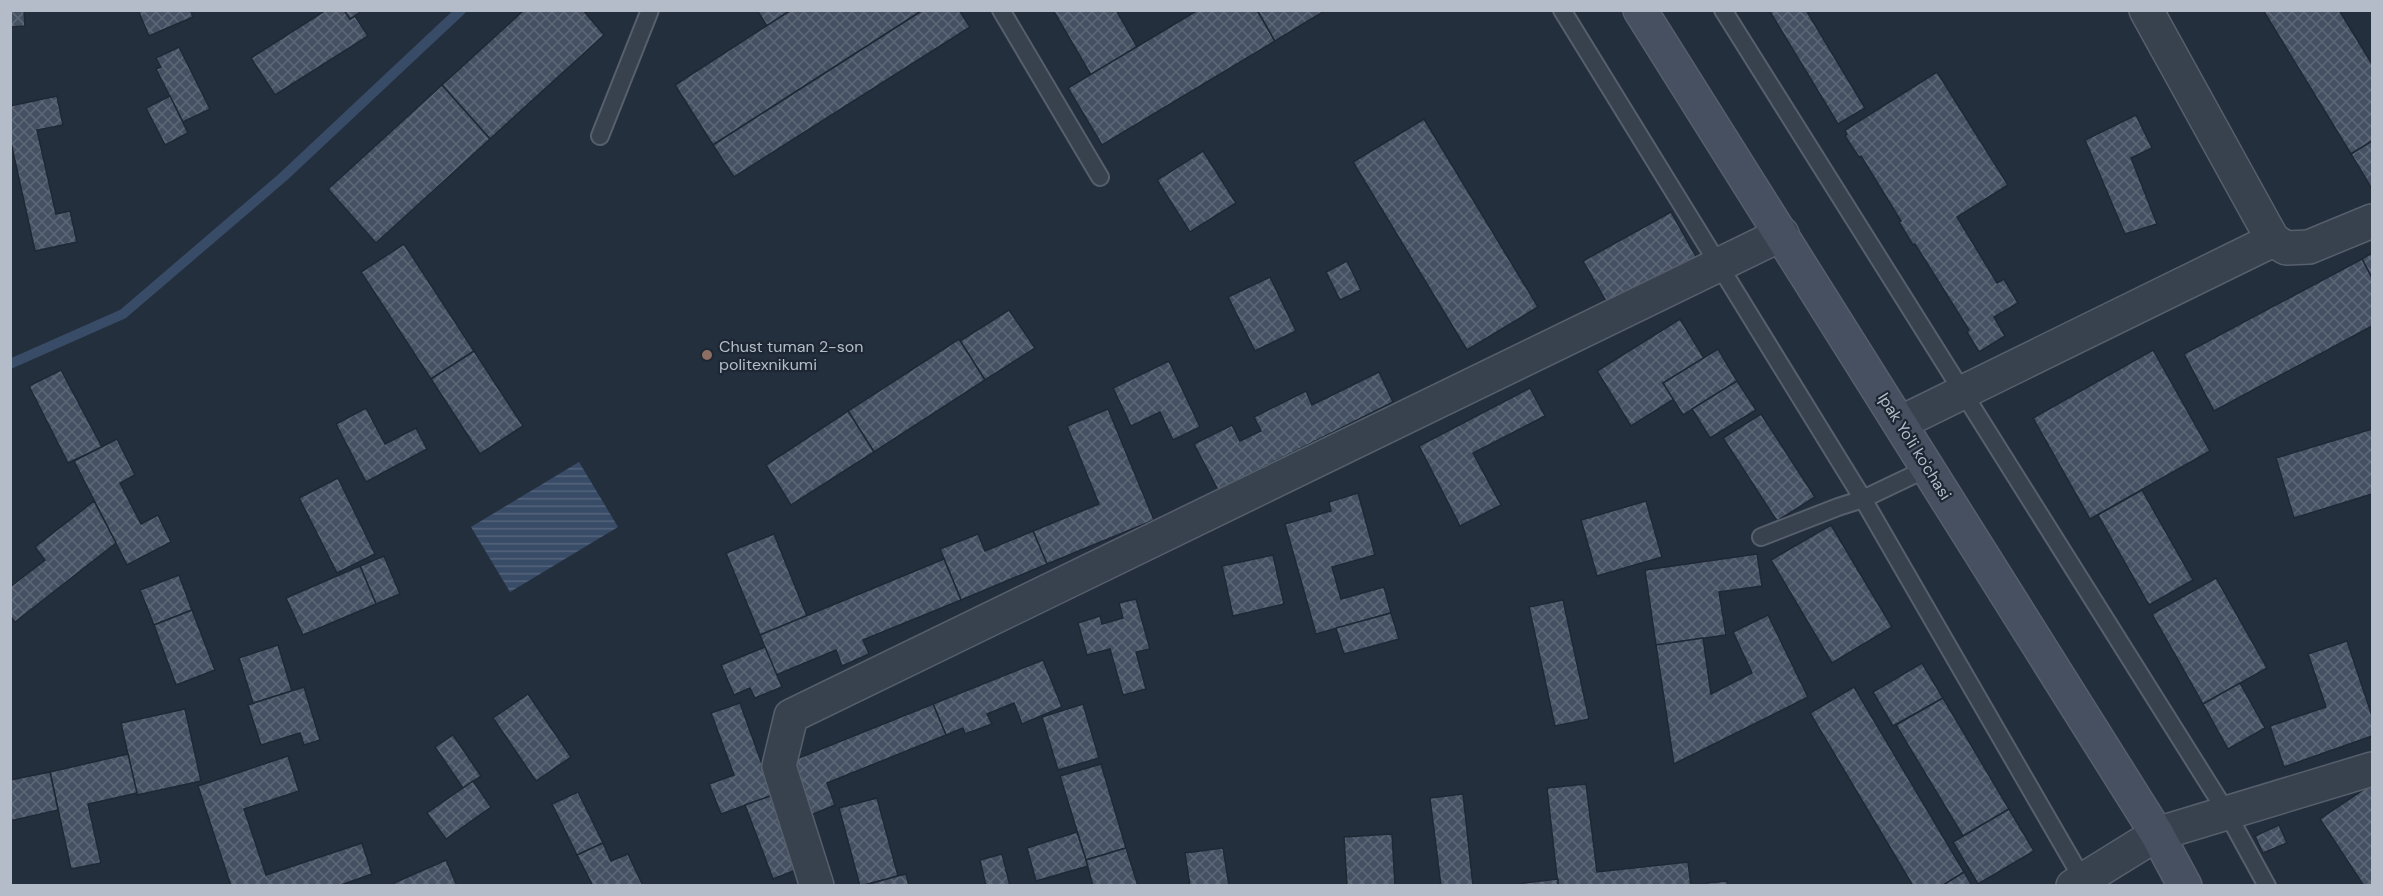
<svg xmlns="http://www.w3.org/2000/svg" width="2383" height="896" font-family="'DM Sans',sans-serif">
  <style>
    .water { fill: url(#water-rules) }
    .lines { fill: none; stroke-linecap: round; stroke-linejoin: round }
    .stream { stroke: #394c67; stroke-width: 10 }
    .building { fill: url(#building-cross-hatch); stroke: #1f2835; stroke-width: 1.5 }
    .service-casing { stroke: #565f6c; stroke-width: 20 }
    .minor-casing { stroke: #565f6c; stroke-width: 36 }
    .secondary-casing { stroke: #565f6c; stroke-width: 36 }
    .service { stroke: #38414e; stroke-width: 16 }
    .minor { stroke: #38414e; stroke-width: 33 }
    .secondary { stroke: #465061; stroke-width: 33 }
    .education-dot { fill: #8d6e63; stroke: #1d2633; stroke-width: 2 }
    .labels { text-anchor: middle; stroke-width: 4.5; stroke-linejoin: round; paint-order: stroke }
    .poi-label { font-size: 16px; fill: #b4bcc9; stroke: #1d2633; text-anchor: start }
    .street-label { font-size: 16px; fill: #b4bcc9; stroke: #1d2633 }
  </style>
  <defs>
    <pattern id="water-rules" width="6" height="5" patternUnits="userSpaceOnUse" patternTransform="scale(1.5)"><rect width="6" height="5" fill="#394c67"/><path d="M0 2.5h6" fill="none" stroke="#53647b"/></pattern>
    <pattern id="building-cross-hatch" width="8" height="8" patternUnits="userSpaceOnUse" patternTransform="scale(1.5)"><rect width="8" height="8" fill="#455162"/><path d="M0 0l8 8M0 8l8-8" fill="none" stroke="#5d6877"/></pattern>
  </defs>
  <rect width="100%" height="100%" fill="#242f3e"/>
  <polygon class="water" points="579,462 618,527 510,592 471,527"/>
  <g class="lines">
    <polyline class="stream" points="10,364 123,314 283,177 461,10"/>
  </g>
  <g class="building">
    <polygon points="10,10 24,10 25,26 10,27"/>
    <polygon points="138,10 190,10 193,17 149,36"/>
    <polygon points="326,10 344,10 350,19 355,16 368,36 275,95 251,58"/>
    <polygon points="344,10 363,10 350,19"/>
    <polygon points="524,10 583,10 604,35 490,139 442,85"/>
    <polygon points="757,10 791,10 767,26"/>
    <polygon points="791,10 923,10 713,145 675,85"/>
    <polygon points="923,10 959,10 970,27 734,177 713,145"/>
    <polygon points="1053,10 1116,10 1137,47 1091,75"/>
    <polygon points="1198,10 1257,10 1275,41 1102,145 1068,88"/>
    <polygon points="1257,10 1326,10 1275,41"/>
    <polygon points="1769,10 1806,10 1865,108 1838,124"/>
    <polygon points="2263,10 2339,10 2372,64 2372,141 2351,154"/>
    <polygon points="179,47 210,109 183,122 156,69 161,67 156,58"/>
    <polygon points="1937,72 2008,185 1957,217 1997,283 2004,279 2018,303 1994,317 2005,336 1979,352 1967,332 1969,330 1915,244 1913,245 1899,222 1901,221 1861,156 1859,157 1845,136 1847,134 1845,130"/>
    <polygon points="442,85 490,139 376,243 328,189"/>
    <polygon points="57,96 63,125 37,130 56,214 70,211 77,242 35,251 10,138 10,106"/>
    <polygon points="170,96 188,133 165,145 146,108"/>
    <polygon points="2136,115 2152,148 2131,158 2157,224 2125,234 2085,140"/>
    <polygon points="1424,119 1538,307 1467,350 1353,162"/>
    <polygon points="2372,141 2372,189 2351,154"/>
    <polygon points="1203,151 1236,203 1190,232 1157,180"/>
    <polygon points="1671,212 1698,260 1610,308 1583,261"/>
    <polygon points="404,244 474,351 431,379 361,272"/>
    <polygon points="2372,253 2372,278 2362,259"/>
    <polygon points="2362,259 2372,278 2372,326 2214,411 2184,354"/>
    <polygon points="1347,261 1361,290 1340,300 1326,272"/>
    <polygon points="1270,277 1296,331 1255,351 1228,297"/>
    <polygon points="1009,310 1035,348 985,380 960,341"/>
    <polygon points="1680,319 1704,358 1663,383 1674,399 1631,426 1597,371"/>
    <polygon points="959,339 985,380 874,452 848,411"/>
    <polygon points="1718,349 1737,381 1683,415 1663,383"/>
    <polygon points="2153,350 2210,451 2090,519 2033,418"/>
    <polygon points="474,351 523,426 480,454 431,379"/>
    <polygon points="1169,361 1200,427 1173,440 1160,412 1131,426 1113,388"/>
    <polygon points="61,370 102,447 68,463 29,386"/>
    <polygon points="1379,372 1393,402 1218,490 1194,444 1232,425 1240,441 1261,431 1254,417 1306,391 1312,405"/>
    <polygon points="1737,381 1756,410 1710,438 1692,409"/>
    <polygon points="1530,388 1545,416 1473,453 1501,505 1460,526 1419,446"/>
    <polygon points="366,408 385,444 416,428 427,449 366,482 336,424"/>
    <polygon points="1108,409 1154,520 1047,564 1033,531 1099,504 1067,426"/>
    <polygon points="848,411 874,452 791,505 766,465"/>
    <polygon points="1761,414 1815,497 1777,521 1723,438"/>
    <polygon points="2372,429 2372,494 2294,518 2276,458"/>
    <polygon points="117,439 135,475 120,483 141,524 158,515 171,542 127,565 74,461"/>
    <polygon points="338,478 375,554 337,573 299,498"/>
    <polygon points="2142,490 2193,580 2149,605 2098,515"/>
    <polygon points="1358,493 1375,555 1332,567 1341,599 1384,587 1391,613 1316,634 1285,524 1331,511 1329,502"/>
    <polygon points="94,501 116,543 15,622 10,616 10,587 45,560 35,547"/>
    <polygon points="1646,501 1662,557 1597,576 1581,520"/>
    <polygon points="1831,525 1892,627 1832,663 1771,560"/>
    <polygon points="1033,531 1047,564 961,600 940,549 978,534 985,551"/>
    <polygon points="774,534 807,616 760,635 726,553"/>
    <polygon points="1757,554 1762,586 1719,592 1726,635 1656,645 1645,570"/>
    <polygon points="1273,555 1284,604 1233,616 1222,566"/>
    <polygon points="384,556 400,594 376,604 360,566"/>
    <polygon points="944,559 961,600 863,640 869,654 842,666 836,650 776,675 760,635"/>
    <polygon points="360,566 376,604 303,635 286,598"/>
    <polygon points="179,575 192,610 154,625 140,590"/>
    <polygon points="2216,578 2267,668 2203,704 2152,614"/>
    <polygon points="1136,599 1150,649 1136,652 1146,689 1123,695 1110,649 1087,655 1078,623 1100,616 1102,624 1123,618 1119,603"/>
    <polygon points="1563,600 1589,719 1555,726 1529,607"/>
    <polygon points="192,610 215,670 176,685 154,625"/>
    <polygon points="1391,613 1399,639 1344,654 1336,628"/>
    <polygon points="1768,615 1808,697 1674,764 1656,645 1703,638 1711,694 1752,673 1733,632"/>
    <polygon points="2347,641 2372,716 2372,736 2284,767 2270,726 2326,707 2308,654"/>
    <polygon points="278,645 292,691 253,703 239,658"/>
    <polygon points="765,647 782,687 755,698 750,688 734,695 721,665"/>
    <polygon points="1043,660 1062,707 1022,724 1014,703 987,714 992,724 965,734 963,728 946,735 933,704"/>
    <polygon points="1922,663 1943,698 1893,726 1873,692"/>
    <polygon points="2240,683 2265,728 2228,749 2203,704"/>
    <polygon points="304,687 320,740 304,745 300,733 261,745 248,705"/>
    <polygon points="1854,687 1964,872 1942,886 1913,886 1810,713"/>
    <polygon points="528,694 571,757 536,781 493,718"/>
    <polygon points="1943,698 2009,809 1963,836 1896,725"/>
    <polygon points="740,703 773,795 721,814 709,784 734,775 711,713"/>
    <polygon points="933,704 946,735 827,783 835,805 806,817 784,764"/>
    <polygon points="1083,704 1099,758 1058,770 1042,717"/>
    <polygon points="185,709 201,781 137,795 121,723"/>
    <polygon points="453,735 481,776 463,788 435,747"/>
    <polygon points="128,754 137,793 88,804 101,863 71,869 50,772"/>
    <polygon points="288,756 299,791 244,809 266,875 362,843 372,874 338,886 231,886 198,786"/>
    <polygon points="1101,764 1126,848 1086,860 1060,776"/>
    <polygon points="50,772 58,810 10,821 10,780"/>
    <polygon points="473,781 491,807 446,839 427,813"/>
    <polygon points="1586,784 1597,872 1688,862 1691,886 1558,886 1547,788"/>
    <polygon points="2372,784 2372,886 2364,886 2320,819"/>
    <polygon points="578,792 603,843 577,855 552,804"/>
    <polygon points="1463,794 1473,886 1441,886 1430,798"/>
    <polygon points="773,795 801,868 773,879 745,805"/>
    <polygon points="877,798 898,876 860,886 839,808"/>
    <polygon points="2009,809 2034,851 1978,884 1953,842"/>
    <polygon points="2279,825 2287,843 2263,853 2255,836"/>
    <polygon points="1077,832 1088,866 1036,881 1027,848"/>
    <polygon points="1392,834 1395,886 1347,886 1344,837"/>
    <polygon points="603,843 611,861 628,854 643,886 593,886 577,855"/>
    <polygon points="1126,848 1138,886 1093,886 1086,860"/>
    <polygon points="1223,848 1229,886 1190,886 1185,853"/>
    <polygon points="1002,854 1010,886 986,886 980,860"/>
    <polygon points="446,860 457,886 395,886 394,883"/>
    <polygon points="1964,872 1972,886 1942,886"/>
    <polygon points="906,874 909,886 862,886 898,876"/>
    <polygon points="1558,879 1558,886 1523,886 1523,883"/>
    <polygon points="1727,881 1728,886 1707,886 1707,883"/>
  </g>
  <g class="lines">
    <defs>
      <g id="service">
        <polyline points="1001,10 1100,177"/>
        <polyline points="1562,10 1863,499 2086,885"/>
        <polyline points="1723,10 2227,813 2267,886"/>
        <polyline points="600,136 650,10"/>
        <polyline points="1761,537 1838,507 1863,499 1928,468"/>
      </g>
      <g id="minor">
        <polyline points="2273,240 2286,248 2309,247 2372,221"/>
        <polyline points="1900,423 2273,240 2146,10"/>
        <polyline points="817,886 779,766 791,716 1782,234"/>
        <polyline points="2073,886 2157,834 2372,769"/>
      </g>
      <polyline id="secondary" points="1640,10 2157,834 2185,886"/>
    </defs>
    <use href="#service" class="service-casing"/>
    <use href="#minor" class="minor-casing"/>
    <use href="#secondary" class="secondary-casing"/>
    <use href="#service" class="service"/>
    <use href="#minor" class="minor"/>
    <use href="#secondary" class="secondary"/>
  </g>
  <circle class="education-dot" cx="707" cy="355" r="6"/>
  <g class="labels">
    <g class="poi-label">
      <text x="719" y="352">Chust tuman 2-son<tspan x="719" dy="18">politexnikumi</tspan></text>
    </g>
    <g class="street-label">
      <text transform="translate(1915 446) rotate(58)" y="6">Ipak Yo'li ko'chasi</text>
    </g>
  </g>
  <rect width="2383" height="896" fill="none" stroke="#b4bcc9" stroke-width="24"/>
</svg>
